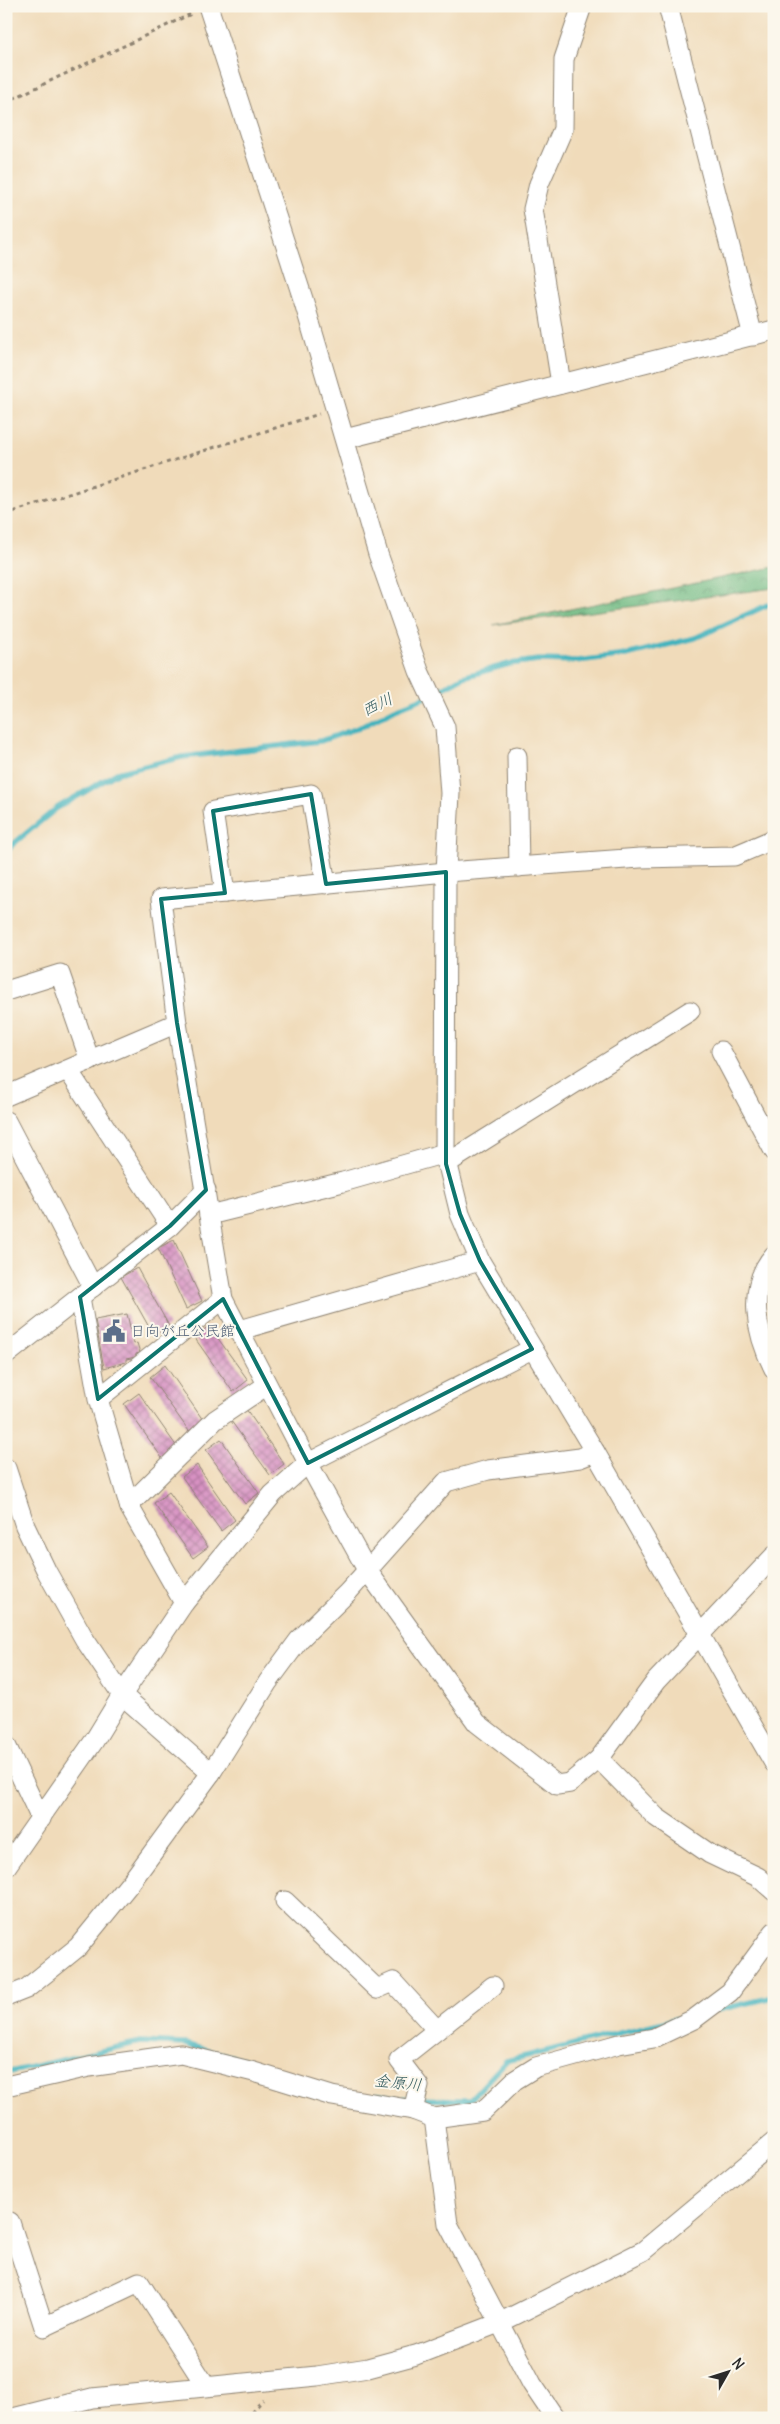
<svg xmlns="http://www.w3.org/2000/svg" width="780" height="2424" font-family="Delius,'Klee One',sans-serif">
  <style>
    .forest { fill: url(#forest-crowns); stroke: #4d7256 }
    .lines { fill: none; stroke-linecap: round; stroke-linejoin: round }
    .stream { stroke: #44b3bd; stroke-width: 5.5 }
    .building { fill: url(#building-cross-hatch) }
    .minor-casing { stroke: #8e8372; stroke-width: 21 }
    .path { stroke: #8e8372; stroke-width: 3; stroke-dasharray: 4 4; stroke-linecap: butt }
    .minor { stroke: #fff; stroke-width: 19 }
    .marked { fill: none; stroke: #0f766e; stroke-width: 4; stroke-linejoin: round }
    .labels { text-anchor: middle; stroke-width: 4; stroke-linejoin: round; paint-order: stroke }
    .service-label { font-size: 15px; fill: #4e5e75; stroke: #fbf7ec; text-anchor: start }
    .water-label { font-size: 16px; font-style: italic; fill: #345b5e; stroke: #fbf7ec }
  </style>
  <defs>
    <pattern id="forest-crowns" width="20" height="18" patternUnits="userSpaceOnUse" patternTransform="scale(1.25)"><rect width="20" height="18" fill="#6fba82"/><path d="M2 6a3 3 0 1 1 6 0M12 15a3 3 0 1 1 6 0" fill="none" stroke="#5b976b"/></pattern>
    <pattern id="building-cross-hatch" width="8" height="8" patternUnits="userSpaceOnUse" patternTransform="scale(1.25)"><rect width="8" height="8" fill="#d791c2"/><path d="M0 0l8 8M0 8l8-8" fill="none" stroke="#af779e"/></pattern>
  </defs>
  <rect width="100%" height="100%" fill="#fbf7ec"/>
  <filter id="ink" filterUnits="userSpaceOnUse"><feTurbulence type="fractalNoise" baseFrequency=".02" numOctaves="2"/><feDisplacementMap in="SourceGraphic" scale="10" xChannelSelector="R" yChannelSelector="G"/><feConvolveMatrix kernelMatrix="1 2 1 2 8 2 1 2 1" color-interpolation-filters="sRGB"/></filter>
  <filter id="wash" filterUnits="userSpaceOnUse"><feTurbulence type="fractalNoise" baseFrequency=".0096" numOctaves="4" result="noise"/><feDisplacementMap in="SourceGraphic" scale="20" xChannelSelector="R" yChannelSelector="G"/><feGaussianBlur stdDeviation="1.12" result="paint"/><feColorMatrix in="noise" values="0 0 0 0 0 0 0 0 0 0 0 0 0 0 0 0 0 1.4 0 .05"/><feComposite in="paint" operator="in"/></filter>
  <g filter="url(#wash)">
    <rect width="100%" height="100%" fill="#f0dbba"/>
    <polygon class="forest" points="774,567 774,588 493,625"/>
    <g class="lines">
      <g class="stream">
        <polyline points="6,854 12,845 57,808 117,773 182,757 321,741 363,726 395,709 431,695 463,677 509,664 538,660 577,661 626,655 695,638 774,602"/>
        <polyline points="717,2010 774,1997"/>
        <polyline points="6,2073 140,2042 185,2044 258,2064"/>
        <polyline points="378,2095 409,2099 470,2100 506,2061 676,2019"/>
      </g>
    </g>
    <g id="blocks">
      <g class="building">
        <polygon points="174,1240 202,1301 186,1309 158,1248"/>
        <polygon points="137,1268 169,1326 154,1336 121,1277"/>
        <polygon points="127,1314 134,1344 137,1343 140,1353 136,1354 136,1357 126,1359 126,1362 104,1368 95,1320"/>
        <polygon points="209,1326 248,1380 233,1392 194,1337"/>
        <polygon points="165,1365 203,1420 189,1431 150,1377"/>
        <polygon points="139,1393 177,1447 162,1458 124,1404"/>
        <polygon points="246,1409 284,1464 270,1475 231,1421"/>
        <polygon points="221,1439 259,1493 245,1504 206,1450"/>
        <polygon points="197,1465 235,1520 221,1531 182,1477"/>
        <polygon points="169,1492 208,1547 193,1558 154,1503"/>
      </g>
    </g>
  </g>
  <g filter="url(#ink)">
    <use href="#blocks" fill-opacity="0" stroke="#8e8372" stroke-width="1"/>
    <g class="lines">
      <defs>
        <g id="minor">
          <polyline points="208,6 303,299 378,554 419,671 445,727 450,793 446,872 445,1153 460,1214 480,1261 595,1452 774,1763"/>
          <polyline points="668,6 753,336"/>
          <polyline points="561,384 533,209 539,184 563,129 564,59 582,6"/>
          <polyline points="345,439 774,330"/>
          <polyline points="517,756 519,867"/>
          <polyline points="225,893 213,811 311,794 326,884"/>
          <polyline points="6,991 60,974 90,1061"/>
          <polyline points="721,1051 774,1151"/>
          <polyline points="68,1070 170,1226"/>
          <polyline points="6,1096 177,1023"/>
          <polyline points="6,1121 93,1287"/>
          <polyline points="446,1164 690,1011"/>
          <polyline points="209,1215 343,1182 445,1153"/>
          <path d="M774,1255c-28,32 -18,79 0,114"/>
          <polyline points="80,1297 98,1399 130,1508 184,1603"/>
          <polyline points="240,1330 480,1261"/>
          <polyline points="6,1355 170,1226 206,1190"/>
          <polyline points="98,1399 223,1299"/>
          <polyline points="6,1468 25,1526 47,1572 85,1640 122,1695 211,1773"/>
          <polyline points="129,1505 215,1420 267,1385"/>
          <polyline points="774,1556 656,1681 599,1759 656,1817 710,1854 758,1877 774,1891"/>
          <polyline points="6,1745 41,1819"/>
          <polyline points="599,1759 570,1783 557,1785 477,1723 367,1570 308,1463 223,1299 177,1023 161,899 446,872 640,858 734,856 774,839"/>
          <polyline points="6,1867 94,1741 122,1695 184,1603 273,1494 308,1463 532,1349"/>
          <polyline points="285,1901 377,1989 393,1982 437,2030"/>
          <polyline points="6,1997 26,1989 78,1947 131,1882 211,1773 268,1682 299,1640 348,1592 446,1482 488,1470 580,1458 595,1452"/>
          <polyline points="6,2086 89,2067 181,2054 254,2072 332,2096 413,2110 434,2118 483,2111 515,2080 536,2067 619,2044 654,2038 694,2019 730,1992 774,1932"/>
          <polyline points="413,2110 419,2086 399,2060 493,1986"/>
          <polyline points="434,2118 448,2224 532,2384 555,2418"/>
          <polyline points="6,2223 10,2222 44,2327 139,2282 206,2386"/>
          <polyline points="13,2418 92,2398 317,2376 368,2368 416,2355 499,2323 643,2251 774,2142"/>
        </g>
      </defs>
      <use href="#minor" class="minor-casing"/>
      <g class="path">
        <polyline points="6,102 193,13"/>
        <polyline points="6,514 319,414"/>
        <polyline points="246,2418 263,2400"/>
      </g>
      <use href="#minor" class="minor"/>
    </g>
  </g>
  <path class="marked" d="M311,794l15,90 120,-12v292l14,50 20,47 52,88 -224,114 -85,-164 -125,100 -18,-102 90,-71 36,-36 -29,-167 -16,-124 64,-6 -12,-82z"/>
  <defs>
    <symbol id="civic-bare" viewBox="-9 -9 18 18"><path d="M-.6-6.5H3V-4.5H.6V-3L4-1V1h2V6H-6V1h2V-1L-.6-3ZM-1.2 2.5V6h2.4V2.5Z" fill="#5c6f8a" stroke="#fbf7ec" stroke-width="2.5" paint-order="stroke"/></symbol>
  </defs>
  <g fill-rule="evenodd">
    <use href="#civic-bare" x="98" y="1315" width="32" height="32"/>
  </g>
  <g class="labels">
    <g class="service-label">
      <text x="130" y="1336">日向が丘公民館</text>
    </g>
    <g class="water-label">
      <text transform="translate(377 704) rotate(-26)" y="6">西川</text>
      <text transform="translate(398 2082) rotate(6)" y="6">金原川</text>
    </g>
  </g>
  <rect width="780" height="2424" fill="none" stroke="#fbf7ec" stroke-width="25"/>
  <g transform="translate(728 2372) rotate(51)" stroke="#fbf7ec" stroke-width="4" paint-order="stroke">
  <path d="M0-4L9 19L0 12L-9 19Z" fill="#2b2b2b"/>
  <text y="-8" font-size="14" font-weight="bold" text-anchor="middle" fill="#2b2b2b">N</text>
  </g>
</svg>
